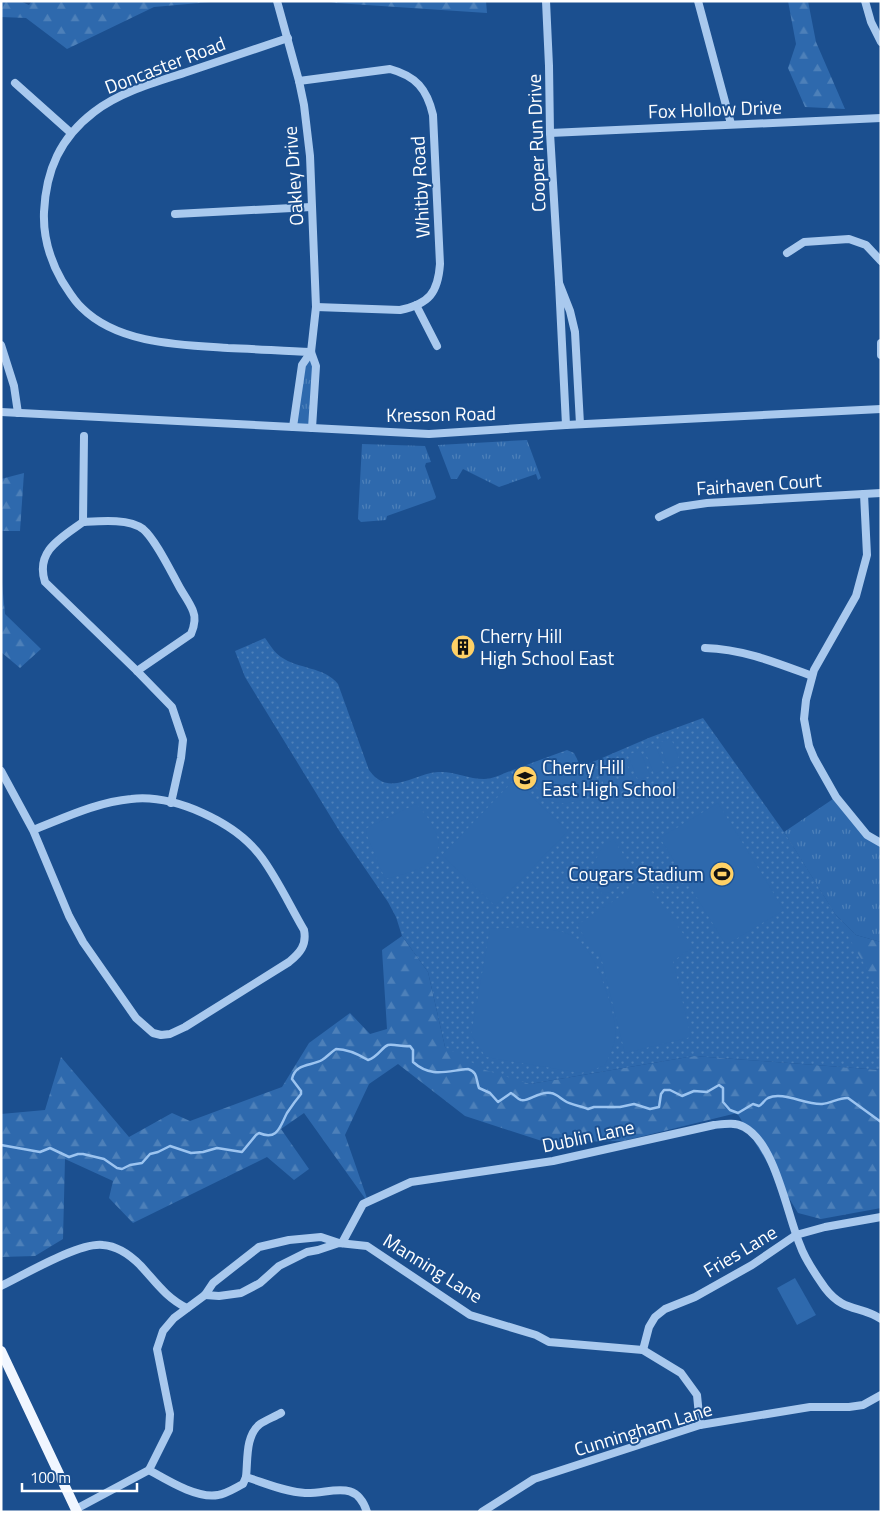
<svg xmlns="http://www.w3.org/2000/svg" width="882" height="1513" font-family="'Titillium Web',sans-serif">
  <style>
    .grass { fill: url(#grass-tufts) }
    .forest { fill: url(#forest-firs) }
    .park { fill: url(#park-dots) }
    .garden { fill: #2e69ad }
    .lines { fill: none; stroke-linecap: round; stroke-linejoin: round }
    .stream { stroke: #9cc4f0; stroke-width: 2.5 }
    .minor { stroke: #a9c9ee; stroke-width: 8 }
    .major { stroke: #f0f6ff; stroke-width: 10 }
    .labels { text-anchor: middle; stroke-width: 4; stroke-linejoin: round; paint-order: stroke }
    .street-label { font-size: 19px; fill: #fff; stroke: #1b4f8f }
    .poi-label { font-size: 19px; fill: #fff; stroke: #1b4f8f; text-anchor: start }
  </style>
  <defs>
    <pattern id="grass-tufts" width="24" height="20" patternUnits="userSpaceOnUse" patternTransform="scale(1.25)"><rect width="24" height="20" fill="#2e69ad"/><path d="M3 7l-1-3M5 7V3M7 7l1-3M15 17l-1-3M17 17v-4M19 17l1-3" fill="none" stroke="#4d80b9"/></pattern>
    <pattern id="forest-firs" width="22" height="20" patternUnits="userSpaceOnUse" patternTransform="scale(1.25)"><rect width="22" height="20" fill="#2e69ad"/><path d="M5 1l3.5 6h-7zM16 11l3.5 6h-7z" fill="#4d80b9"/></pattern>
    <pattern id="park-dots" width="8" height="8" patternUnits="userSpaceOnUse" patternTransform="scale(1.25)"><rect width="8" height="8" fill="#2e69ad"/><path d="M2 2h.1M6 6h.1" fill="none" stroke="#4d80b9" stroke-width="1.8" stroke-linecap="round"/></pattern>
  </defs>
  <rect width="100%" height="100%" fill="#1b4f8f"/>
  <g class="grass">
    <polygon points="311,352 316,366 312,428 293,427 302,365"/>
    <polygon points="527,440 541,478 538,480 536,474 499,487 463,469 457,479 451,479 438,445"/>
    <polygon points="362,444 425,446 431,462 426,463 425,466 436,497 435,499 387,516 386,520 361,522 358,519"/>
    <polygon points="836,797 867,835 881,843 881,942 856,935 835,914 784,832"/>
  </g>
  <g class="forest">
    <polygon points="2,1 20,1 29,5 32,1 222,1 154,7 67,49 26,18 1,17"/>
    <polygon points="326,1 486,1 487,13 336,3"/>
    <polygon points="788,1 808,1 816,42 845,109 805,107 788,68 796,44"/>
    <polygon points="24,473 20,531 1,531 1,479"/>
    <polygon points="1,573 5,614 41,649 20,668 1,652"/>
    <polygon points="784,832 835,914 856,935 881,942 881,1005"/>
    <polygon points="402,936 428,972 445,1047 530,1084 694,1056 881,1070 881,1208 821,1219 798,1213 737,1113 623,1141 545,1142 465,1116 398,1064 369,1084 345,1135 369,1204 304,1113 281,1129 309,1169 294,1180 267,1157 133,1223 109,1198 113,1181 65,1159 63,1239 35,1256 1,1257 1,1114 45,1110 61,1057 129,1137 172,1113 190,1121 282,1087 309,1043 350,1013 370,1034 387,1029 382,950"/>
  </g>
  <path class="park" d="M265,638c5,7 9,14 16,19 17,12 44,10 57,27l31,86c20,28 43,4 69,2 16,-1 30,7 46,7 10,0 20,-6 29,-9 18,-7 36,-13 54,-20l7,3 7,14 70,-30 52,-19 81,114 51,82 46,79v77l-187,-14 -164,28 -45,-14 -40,-23 -17,-75 -26,-36 -6,-19 -8,-15 -48,-70 -95,-155 -10,-26z"/>
  <g class="garden">
    <polygon points="671,738 681,764 669,768 659,743"/>
    <polygon points="655,744 665,769 654,774 644,749"/>
    <polygon points="640,750 650,776 638,780 628,755"/>
    <path d="M563,753l8,3 16,42c-21,7 -36,10 -50,-10 -5,-7 -9,-13 -12,-21z"/>
    <polygon points="624,757 634,782 622,786 613,761"/>
    <polygon points="609,763 619,788 607,792 597,767"/>
    <polygon points="514,780 568,831 495,906 442,855"/>
    <polygon points="718,803 784,910 726,945 660,838"/>
    <path d="M416,804c8,8 15,17 20,29 13,32 -27,40 -51,46l-19,-46 1,-5z"/>
    <path d="M613,839l22,33v4l-32,20c-12,-21 -13,-42 10,-57z"/>
    <polygon points="642,882 646,883 693,947 673,961 691,1037 625,1053 600,953 585,938 577,925"/>
    <path d="M523,927c18,2 38,1 53,11 19,12 42,77 39,99 -1,10 -6,21 -11,29l-23,7 -95,-16 -15,-22 19,-106z"/>
    <polygon points="795,1278 816,1315 797,1325 777,1288"/>
  </g>
  <g class="lines">
    <path class="stream" d="M1,1145l39,7 10,-4 19,9 9,-3h5l21,5 13,9 5,1 8,-4 12,-2 8,-9 8,-2 12,-6 21,7 12,-1 14,-4 25,4 14,-17 3,-2c19,8 21,-7 28,-20 4,-6 9,-13 14,-19v-3l-9,-12c3,-16 20,-13 30,-19 5,-3 9,-8 14,-11 12,0 22,5 32,11 10,-3 14,-13 20,-15 7,-1 15,2 22,1l3,4v12c18,16 33,9 55,7 10,3 8,11 11,19l11,5 8,9 13,-9c4,2 6,6 10,7 6,3 19,-10 30,-7 6,1 9,5 14,8 6,4 16,5 23,8l6,-2h26l14,-3 16,5 9,-2 2,-13 3,-4h6l12,6 12,-5 13,1 12,-7 4,3v14l7,8 8,3 15,-9 6,2c4,-2 5,-6 9,-8 15,-7 37,7 54,6 9,-1 19,-7 26,-6l33,24"/>
    <g class="minor">
      <polyline points="277,1 299,81 304,105 310,156 316,307 311,352 316,366 312,428"/>
      <polyline points="546,1 549,66 550,133 559,283"/>
      <polyline points="698,1 731,124"/>
      <polyline points="865,1 871,22 881,42"/>
      <path d="M288,38c-35,12 -69,23 -104,35 -31,10 -64,19 -90,39 -34,26 -48,58 -50,100 -1,25 6,48 18,69 6,9 12,20 20,27 36,36 99,37 146,40 28,1 56,3 83,4"/>
      <path d="M299,81l91,-12c26,7 37,20 43,46l7,149c-2,29 -11,40 -40,46l-84,-3"/>
      <polyline points="15,83 71,133"/>
      <polyline points="550,133 881,118"/>
      <polyline points="175,214 311,207"/>
      <polyline points="787,253 804,242 849,239 866,245 881,261"/>
      <polyline points="416,305 437,346"/>
      <polyline points="881,343 881,355"/>
      <polyline points="1,345 14,386 18,413"/>
      <polyline points="1,412 429,434 566,425 881,409"/>
      <polyline points="566,425 559,283 570,311 575,332 580,424"/>
      <polyline points="293,427 302,365 311,352"/>
      <polyline points="864,494 867,555 856,596 814,670 806,700 804,719 809,746 814,758 836,797 867,835 881,843"/>
      <polyline points="659,517 680,507 707,503 881,493"/>
      <path d="M83,522c-22,16 -48,29 -38,60l92,89 35,36 11,33 -2,18 -10,45"/>
      <path d="M83,522c16,-1 46,-4 60,7 13,11 28,43 37,59 4,7 10,15 13,23 3,7 1,16 -2,23l-54,37"/>
      <polyline points="83,522 84,436"/>
      <path d="M705,648c38,1 72,15 107,28"/>
      <path d="M1,771l32,59 36,86 14,26 53,76 17,15 8,2 9,-1 15,-7 104,-65c11,-9 18,-17 15,-32 -14,-24 -26,-50 -42,-72 -26,-36 -88,-64 -131,-59 -34,3 -67,19 -98,31"/>
      <path d="M342,1243l21,-39 48,-22 142,-21 161,-36c10,-1 21,-3 30,2 31,16 43,87 56,118 5,15 16,30 25,43 19,25 35,17 56,31"/>
      <path d="M1,1286c23,-11 78,-44 102,-41 14,1 27,10 37,20 15,16 26,33 47,43"/>
      <polyline points="205,1295 219,1296 241,1293 260,1283 279,1266 307,1252 318,1250 339,1243 367,1246 470,1315 536,1335 549,1342 643,1350 681,1373 697,1395 700,1425"/>
      <polyline points="643,1350 649,1327 655,1317 665,1309 695,1297 752,1265 796,1235 825,1227 881,1217"/>
      <path d="M149,1470c18,10 48,29 69,25 8,-1 17,-7 25,-11l3,-7c19,6 39,15 59,16 26,1 51,-15 62,19"/>
      <path d="M246,1477c2,-17 -1,-41 14,-53 6,-4 14,-7 21,-11"/>
      <polyline points="76,1509 149,1470 169,1430 170,1414 157,1349 163,1331 174,1318 205,1295 213,1283 259,1247 289,1240 321,1237 339,1243"/>
      <polyline points="482,1512 534,1479 700,1425 810,1407 849,1407 863,1405 881,1395"/>
    </g>
    <polyline class="major" points="1,1351 77,1512"/>
  </g>
  <defs>
    <symbol id="building-disc" viewBox="-11 -11 22 22"><circle r="9.5" fill="#ffd166" stroke="#1b4f8f"/><path d="M-4-6H4V6H1V3H-1V6H-4ZM-2.5-4.3h1.7v1.8h-1.7ZM.8-4.3h1.7v1.8H.8ZM-2.5-1h1.7V.8h-1.7ZM.8-1h1.7V.8H.8Z" fill="#111"/></symbol>
    <symbol id="school-disc" viewBox="-11 -11 22 22"><circle r="9.5" fill="#ffd166" stroke="#1b4f8f"/><path d="M0-5L7-2L0 1L-7-2ZM-4 1L0 2.5L4 1V4Q0 6-4 4Z" fill="#111"/></symbol>
    <symbol id="stadium-disc" viewBox="-11 -11 22 22"><circle r="9.5" fill="#ffd166" stroke="#1b4f8f"/><path d="M0-5a6.5 5 0 1 0 0 10a6.5 5 0 1 0 0-10ZM-3.5-1.8h7v3.6h-7Z" fill="#111"/></symbol>
  </defs>
  <g fill-rule="evenodd">
    <use href="#building-disc" x="449" y="633" width="28" height="28"/>
    <use href="#school-disc" x="511" y="764" width="28" height="28"/>
    <use href="#stadium-disc" x="708" y="860" width="28" height="28"/>
  </g>
  <g class="labels">
    <g class="street-label">
      <text transform="translate(165 65) rotate(-21)" y="7">Doncaster Road</text>
      <text transform="translate(715 109) rotate(-2)" y="7">Fox Hollow Drive</text>
      <text transform="translate(536 143) rotate(-92)" y="7">Cooper Run Drive</text>
      <text transform="translate(293 176) rotate(-94)" y="7">Oakley Drive</text>
      <text transform="translate(420 187) rotate(-93)" y="7">Whitby Road</text>
      <text transform="translate(441 414) rotate(-1)" y="7">Kresson Road</text>
      <text transform="translate(759 484) rotate(-4)" y="7">Fairhaven Court</text>
      <text transform="translate(588 1136) rotate(-12)" y="7">Dublin Lane</text>
      <text transform="translate(740 1251) rotate(-31)" y="7">Fries Lane</text>
      <text transform="translate(433 1268) rotate(32)" y="7">Manning Lane</text>
      <text transform="translate(643 1429) rotate(-17)" y="7">Cunningham Lane</text>
    </g>
    <g class="poi-label">
      <text x="480" y="643">Cherry Hill<tspan x="480" dy="22">High School East</tspan></text>
      <text x="542" y="774">Cherry Hill<tspan x="542" dy="22">East High School</tspan></text>
      <text x="704" y="881" text-anchor="end">Cougars Stadium</text>
    </g>
  </g>
  <rect width="882" height="1513" fill="none" stroke="#ffffff" stroke-width="5"/>
  <path d="M22 1483v8h115v-8" fill="none" stroke="#ffffff" stroke-width="2.5"/>
  <text x="30" y="1483" font-size="15" fill="#ffffff" stroke="#1b4f8f" stroke-width="4" paint-order="stroke">100 m</text>
</svg>
